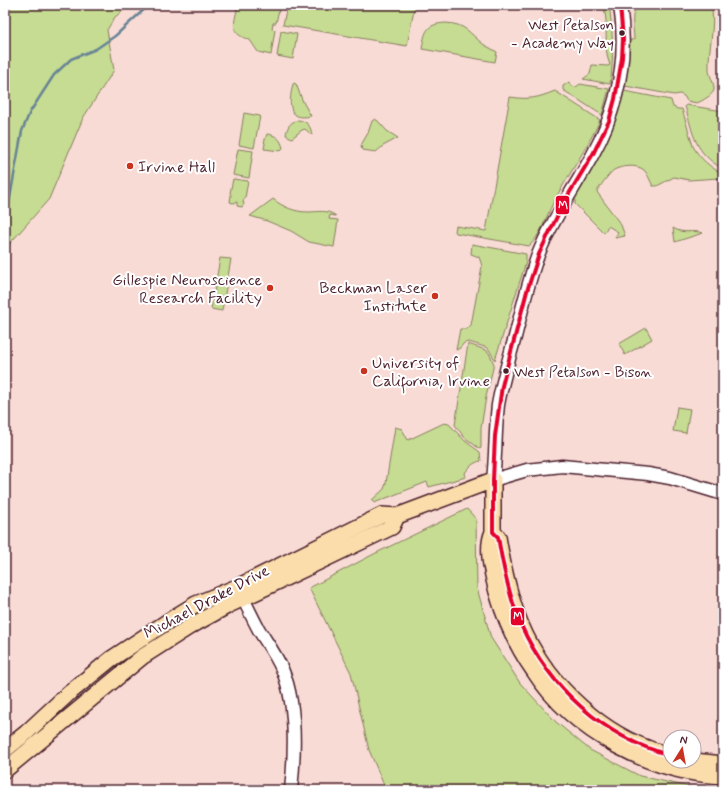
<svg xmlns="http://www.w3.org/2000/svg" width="728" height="795" font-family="Mynerve,sans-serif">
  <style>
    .built { fill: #f9dbd6; fill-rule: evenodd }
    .green { fill: #c5dc92; stroke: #887e5e }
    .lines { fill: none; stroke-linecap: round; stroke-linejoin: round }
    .stream { stroke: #688495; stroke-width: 2.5 }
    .minor-casing { stroke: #4a1f2b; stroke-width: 15 }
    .major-casing { stroke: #4a1f2b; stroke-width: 18 }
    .minor { stroke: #fff; stroke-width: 12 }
    .major { stroke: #faddab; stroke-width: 15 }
    .bus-1-casing { stroke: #fff; stroke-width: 7 }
    .bus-1 { stroke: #e4002b; stroke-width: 4 }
    .bus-dot { fill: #4a1f2b; stroke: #fff; stroke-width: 1.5 }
    .poi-dot { fill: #c8321e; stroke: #fff; stroke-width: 1.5 }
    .labels { text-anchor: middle; stroke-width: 4; stroke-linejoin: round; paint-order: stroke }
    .bus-label { font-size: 15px; fill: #4a1f2b; stroke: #fff; text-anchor: end }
    .poi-label { font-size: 16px; fill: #4a1f2b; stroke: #fff; text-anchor: start }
    .street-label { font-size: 16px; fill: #4a1f2b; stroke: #fff }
    .line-badge { stroke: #fff; stroke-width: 1.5 }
    .badge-label { font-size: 11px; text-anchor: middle; font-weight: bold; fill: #fff }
  </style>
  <rect width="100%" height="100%" fill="#fbeae7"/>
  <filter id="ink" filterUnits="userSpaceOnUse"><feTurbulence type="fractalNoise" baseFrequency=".025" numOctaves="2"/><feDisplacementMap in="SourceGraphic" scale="8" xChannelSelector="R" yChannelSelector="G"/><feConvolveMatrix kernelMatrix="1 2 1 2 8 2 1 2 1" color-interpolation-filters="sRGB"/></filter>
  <g filter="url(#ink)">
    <path class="built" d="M5,5h718v785h-718zM670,737h24v24h-24z"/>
    <g class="green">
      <polygon points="5,5 130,5 115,17 107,30 114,70 83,118 49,199 5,249"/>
      <path d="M234,5h46l-4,18h-3l-1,6 3,1 -4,25 -13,-3 -8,-12c-19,-6 -17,-13 -13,-30z"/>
      <polygon points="287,5 415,5 407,46 283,25"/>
      <path d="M603,5h6c4,26 5,53 1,79l-27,-5 7,-5 2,-9 16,1 2,-1c-8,-18 0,-41 -7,-60z"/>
      <path d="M639,5h72c5,21 -3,43 -2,64 0,7 6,15 5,21 -1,5 -12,11 -17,13l-10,-2 -3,-5 -4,-2 -6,1 -49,-9 5,-46h4c0,-11 -5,-29 5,-35z"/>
      <path d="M446,23c20,1 23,10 37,21 5,3 9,5 14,8l-2,10 -73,-13c3,-18 4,-25 24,-26z"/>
      <polygon points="281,31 297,34 293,59 277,56"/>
      <polygon points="569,82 572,86 576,87 580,84 609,89 602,115 563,90 563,86"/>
      <path d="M294,83l2,1 7,18 8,14c-25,6 -22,-16 -18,-32z"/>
      <path d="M555,91l45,29c-13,29 -32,55 -47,83 -7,14 -13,34 -24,43l-73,-13 -1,-2 1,-5 30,5 24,-134c20,3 27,1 45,-6z"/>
      <path d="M624,91l47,9 2,7 5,2h4l11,37c6,12 18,22 30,28v10l-4,-6 -30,2 -15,-3 -17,9h-4c-3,-5 -5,-12 -9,-16 -7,-6 -23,-4 -30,0 -4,2 -16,19 -17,22l24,33 4,11 -10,2 3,-6 -10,-6 -4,7 -29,-29v-9c22,-36 38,-62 49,-104z"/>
      <path d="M686,105l37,6v58c-29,-17 -29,-33 -38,-63z"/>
      <polygon points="244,113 260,116 254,148 239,145"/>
      <polygon points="375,119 378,121 387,131 398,138 383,146 376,152 362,150 361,145 368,133 372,121"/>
      <path d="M298,120c9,1 13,6 14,15l-7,-6 -3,1 -10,8 -6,-3c1,-8 4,-13 12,-15z"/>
      <path d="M267,134c9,1 14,5 16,14l-3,3 -16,-2 1,-6 -1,-1z"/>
      <polygon points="238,149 253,151 249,178 233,175"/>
      <polygon points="233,179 248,181 245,198 243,201 244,204 242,207 237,206 237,202 233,203 230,202 231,195 230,193"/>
      <path d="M273,199c10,8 22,13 35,13 10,0 19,-3 28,4l-6,-1 -1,4 9,1 -4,27 -25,-5 -18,-11 -24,-10 -17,-5z"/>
      <path d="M673,228c11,7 19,1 30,5l-28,9z"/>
      <polygon points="472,244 526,254 526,262 495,360 488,348 469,342 464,343 460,348 456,350 460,329 467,329 471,325 482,266 479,257 471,254"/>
      <polygon points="220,258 231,259 222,311 211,309"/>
      <polygon points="646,328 652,339 625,355 619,344"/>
      <polygon points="468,344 486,350 489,353 494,364 486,397 481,428 481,448 480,449 464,437 455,425"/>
      <polygon points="677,407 690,409 686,433 673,431"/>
      <path d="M444,423l5,1 16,17 15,11 1,9c-7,1 -12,6 -16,12l1,4 -37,10 -2,-5 -53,21 -2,-3 12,-11 2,-6 9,-56 7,2 6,11z"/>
      <polygon points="467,509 476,519 477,588 491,638 520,683 556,722 590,750 640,776 703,790 386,790 369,750 351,673 309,588 374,554"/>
    </g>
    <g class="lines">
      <polyline class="stream" points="7,214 22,131 30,112 54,75 71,59 96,49 115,36 149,5"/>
      <defs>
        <g id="minor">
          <path d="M620,5c8,52 -2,103 -27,149 -18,34 -41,65 -55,101 -10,27 -16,55 -23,82 -6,22 -13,45 -17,68 -3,25 -2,50 -5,75l34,-10 35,-4 86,8 22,4 53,16"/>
          <path d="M240,592c6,12 12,25 19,38 8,13 17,25 23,39 15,35 13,84 9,121"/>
        </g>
        <g id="major">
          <path d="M494,533l4,4c5,30 11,60 23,88 22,53 73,103 126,123 7,3 15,5 23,7"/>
          <path d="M5,750l21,-17 42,-39 43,-35 62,-41 23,-14 41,-17 145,-72 15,1 96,-36v52c-8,16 0,44 4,60 8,28 20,55 37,79 39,61 117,102 189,105"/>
          <polyline points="694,761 723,764"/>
          <polyline points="5,770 142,657 189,627 229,605 392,527 397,516"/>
        </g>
      </defs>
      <use href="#minor" class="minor-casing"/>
      <use href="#major" class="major-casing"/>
      <use href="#minor" class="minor"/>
      <use href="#major" class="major"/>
      <defs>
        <path id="bus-1" d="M620,5l3,34 -1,19 -7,41 -6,22 -16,33 -29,48 -25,52 -12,37 -25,95 -7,50 -2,44v52l5,5c5,30 11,60 23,88 28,62 83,113 149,130"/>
      </defs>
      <use href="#bus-1" class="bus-1-casing"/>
      <use href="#bus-1" class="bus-1"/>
    </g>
  </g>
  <g class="bus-dot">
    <circle cx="622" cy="33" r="3.5"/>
    <circle cx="506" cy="371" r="3.5"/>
  </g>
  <g class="poi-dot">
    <circle cx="130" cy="166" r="4"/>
    <circle cx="270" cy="288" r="4"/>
    <circle cx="435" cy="296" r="4"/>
    <circle cx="364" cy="371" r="4"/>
  </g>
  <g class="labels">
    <g class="bus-label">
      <text x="614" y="30">West Petalson<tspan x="614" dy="18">- Academy Way</tspan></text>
      <text x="514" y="377" text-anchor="start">West Petalson - Bison</text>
    </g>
    <g class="poi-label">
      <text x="138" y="172">Irvine Hall</text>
      <text x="262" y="285" text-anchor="end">Gillespie Neuroscience<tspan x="262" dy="18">Research Facility</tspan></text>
      <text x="427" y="293" text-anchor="end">Beckman Laser<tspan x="427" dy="18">Institute</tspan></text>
      <text x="372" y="368">University of<tspan x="372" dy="18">California, Irvine</tspan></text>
    </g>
    <g class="street-label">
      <text transform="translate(206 601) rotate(-28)" y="6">Michael Drake Drive</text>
    </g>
  </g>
  <g class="line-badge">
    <rect x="555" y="195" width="15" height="20" rx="4" fill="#e4002b"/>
    <rect x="510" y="607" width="15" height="19" rx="4" fill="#e4002b"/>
  </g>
  <g class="badge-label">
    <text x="563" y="209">M</text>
    <text x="518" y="620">M</text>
  </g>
  <rect width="728" height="795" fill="none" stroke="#fff" stroke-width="20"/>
  <rect x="10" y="10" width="708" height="775" fill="none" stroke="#4a1f2b" stroke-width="1.5" filter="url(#ink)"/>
  <g transform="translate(682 749) rotate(11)"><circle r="19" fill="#ffffff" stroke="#b7a5aa"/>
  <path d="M0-3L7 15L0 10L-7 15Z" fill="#c8321e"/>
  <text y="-6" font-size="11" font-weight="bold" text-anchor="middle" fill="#4a1f2b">N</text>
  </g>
</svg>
